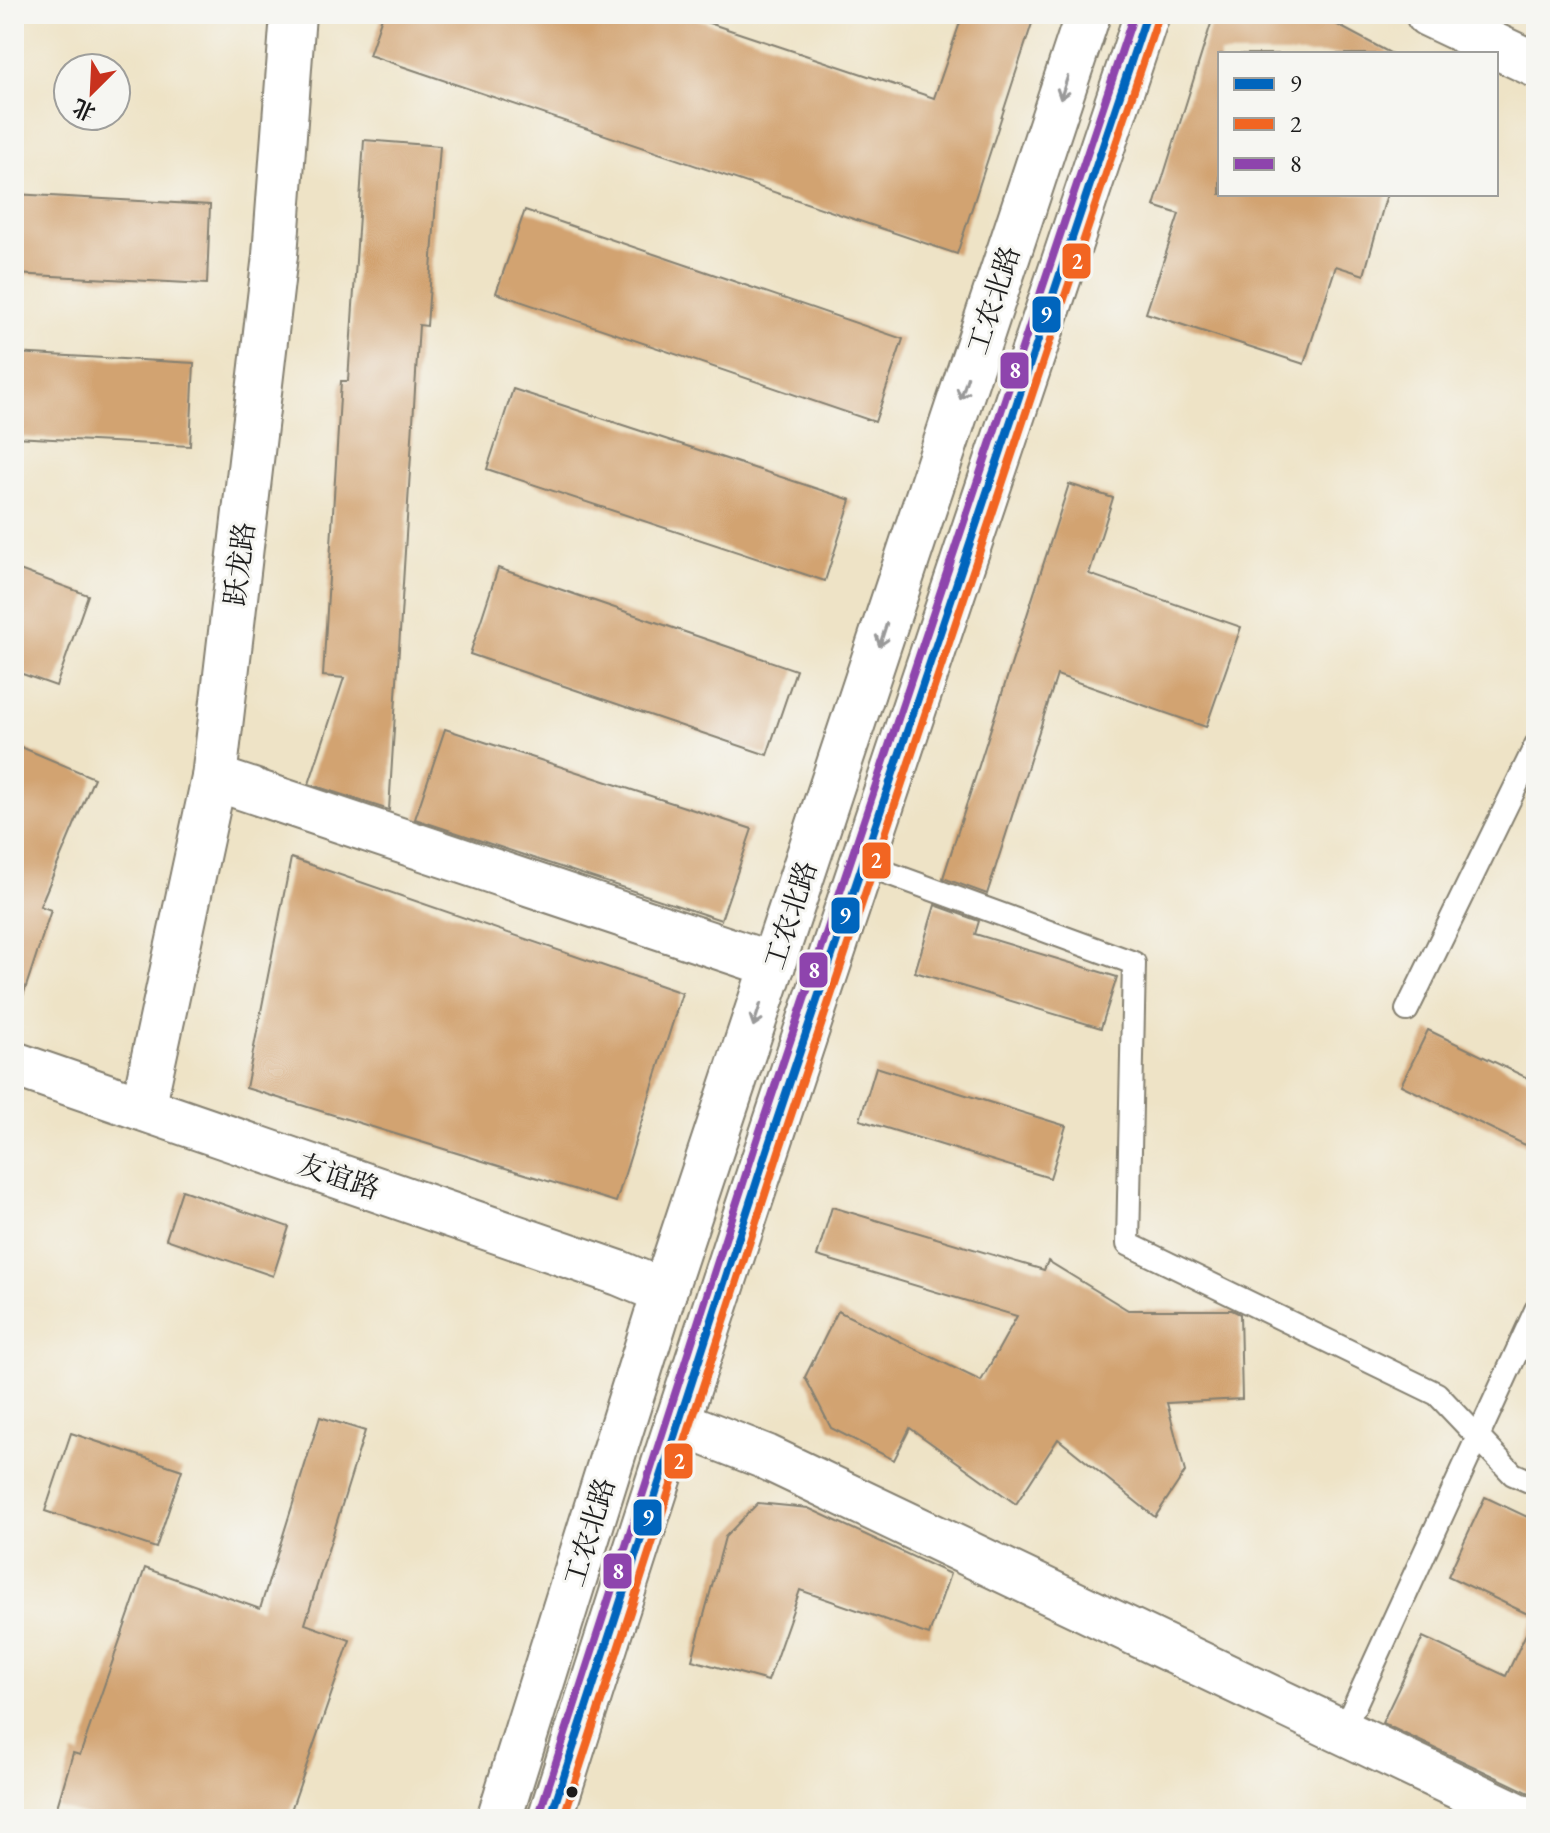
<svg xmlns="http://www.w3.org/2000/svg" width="1550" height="1833" font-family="'EB Garamond','Noto Serif SC',serif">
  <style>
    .building { fill: #d2a371 }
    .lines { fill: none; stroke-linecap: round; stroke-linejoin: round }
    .lane-casing { stroke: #858071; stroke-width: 26 }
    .street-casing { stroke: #858071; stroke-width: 48 }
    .secondary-casing { stroke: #858071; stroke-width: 48 }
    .lane { stroke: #fff; stroke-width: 22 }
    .street { stroke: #fff; stroke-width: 44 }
    .secondary { stroke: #fff; stroke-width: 44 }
    .bus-1-casing { stroke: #f6f6f2; stroke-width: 14 }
    .bus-2-casing { stroke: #f6f6f2; stroke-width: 14 }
    .bus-3-casing { stroke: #f6f6f2; stroke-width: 14 }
    .bus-1 { stroke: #0065bd; stroke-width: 8 }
    .bus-2 { stroke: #f26522; stroke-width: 8 }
    .bus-3 { stroke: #8e44ad; stroke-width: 8 }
    .oneway { stroke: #999 }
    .bus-dot { fill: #1c1c1c; stroke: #f6f6f2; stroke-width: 3 }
    .labels { text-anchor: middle; stroke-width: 6; stroke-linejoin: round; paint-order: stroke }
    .street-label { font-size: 28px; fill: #1c1c1c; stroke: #f6f6f2 }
    .line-badge { stroke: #f6f6f2; stroke-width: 3 }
    .badge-label { font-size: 22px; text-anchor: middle; font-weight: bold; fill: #fff }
  </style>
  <rect width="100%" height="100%" fill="#f6f6f2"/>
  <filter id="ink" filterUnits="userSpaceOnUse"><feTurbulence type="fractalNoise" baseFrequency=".0125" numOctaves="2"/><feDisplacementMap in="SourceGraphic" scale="16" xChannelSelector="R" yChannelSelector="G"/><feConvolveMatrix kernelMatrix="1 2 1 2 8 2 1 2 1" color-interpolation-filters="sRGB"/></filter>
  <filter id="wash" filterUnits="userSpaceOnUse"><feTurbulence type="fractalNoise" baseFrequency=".006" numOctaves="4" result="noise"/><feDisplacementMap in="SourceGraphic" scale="32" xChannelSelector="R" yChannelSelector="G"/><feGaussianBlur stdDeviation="1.8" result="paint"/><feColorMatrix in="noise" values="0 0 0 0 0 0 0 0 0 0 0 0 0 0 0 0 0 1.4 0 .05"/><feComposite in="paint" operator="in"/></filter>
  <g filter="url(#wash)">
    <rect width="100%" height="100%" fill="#eee3c6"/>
    <g id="blocks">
      <g class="building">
        <polygon points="383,14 682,14 934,98 963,14 1035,14 957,254 369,55"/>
        <polygon points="1214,14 1317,14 1392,54 1220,54 1220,194 1387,194 1364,275 1336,266 1304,364 1146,313 1179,214 1154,206"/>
        <polygon points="364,140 440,146 427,326 419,325 389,810 309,784 344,678 323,676 341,381 348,381"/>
        <polygon points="14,194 210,205 207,284 14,274"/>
        <polygon points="525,210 903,339 875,422 496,293"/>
        <polygon points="14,353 194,363 190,446 14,437"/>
        <polygon points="513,389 851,500 825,581 487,469"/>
        <polygon points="1069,484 1113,498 1089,574 1241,627 1206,727 1057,675 987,894 943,878"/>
        <polygon points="14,568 88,595 56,686 14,671"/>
        <polygon points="498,568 796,670 767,755 470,654"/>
        <polygon points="445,729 752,829 721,920 415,819"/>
        <polygon points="14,744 94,778 40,906 51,910 21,1002 14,1001"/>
        <polygon points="291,858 682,993 616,1202 246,1088"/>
        <polygon points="935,905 979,921 975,934 1117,977 1101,1028 915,972"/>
        <polygon points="1428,1030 1536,1082 1536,1150 1401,1085"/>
        <polygon points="876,1067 1066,1126 1050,1178 860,1120"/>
        <polygon points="182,1190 289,1227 273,1276 166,1239"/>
        <polygon points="832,1207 1044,1270 1048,1261 1128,1310 1232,1310 1240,1314 1242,1399 1167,1403 1185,1472 1155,1517 1058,1439 1016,1504 910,1428 894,1460 831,1428 805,1377 838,1311 981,1381 1017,1316 817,1256"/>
        <polygon points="320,1417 365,1431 305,1624 350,1640 288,1819 98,1819 57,1807 73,1753 80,1755 145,1568 260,1609"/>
        <polygon points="71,1433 182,1470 156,1548 45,1511"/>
        <polygon points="1485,1497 1536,1521 1536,1796 1382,1723 1423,1637 1506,1676 1534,1617 1448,1576"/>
        <polygon points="758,1503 808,1508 950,1574 929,1635 800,1590 768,1681 692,1660 725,1537"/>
      </g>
    </g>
  </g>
  <g filter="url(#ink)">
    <use href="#blocks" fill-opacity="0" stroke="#858071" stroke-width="2"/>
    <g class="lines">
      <defs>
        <g id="lane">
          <polyline points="863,864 1134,963 1128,1244 1437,1394 1513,1474 1536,1484"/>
          <polyline points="1407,1010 1536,745"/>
          <polyline points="1343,1731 1536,1310"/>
        </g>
        <g id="street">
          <polyline points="1428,14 1536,65"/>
          <polyline points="214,778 773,965"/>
          <polyline points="14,1064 619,1273 664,1292"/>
          <polyline points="143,1108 214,778 275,255 293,14"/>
          <polyline points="677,1422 766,1457 1526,1819"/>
        </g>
        <g id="secondary">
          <polyline points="499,1819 664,1292 1088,14"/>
          <path d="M550,1819c191,-604 396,-1204 597,-1805"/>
        </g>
      </defs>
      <use href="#lane" class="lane-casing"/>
      <use href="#street" class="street-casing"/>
      <use href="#secondary" class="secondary-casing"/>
      <use href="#lane" class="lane"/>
      <use href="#street" class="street"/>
      <use href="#secondary" class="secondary"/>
      <defs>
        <polyline id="bus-1" points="550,1819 770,1141 1147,14"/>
        <polyline id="bus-2" points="563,1819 781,1145 1158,18"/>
        <polyline id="bus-3" points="539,1815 758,1137 1134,14"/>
      </defs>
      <use href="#bus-1" class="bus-1-casing"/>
      <use href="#bus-2" class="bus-2-casing"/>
      <use href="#bus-3" class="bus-3-casing"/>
      <use href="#bus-1" class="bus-1"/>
      <use href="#bus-2" class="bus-2"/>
      <use href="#bus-3" class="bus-3"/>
    </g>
    <defs><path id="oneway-shaft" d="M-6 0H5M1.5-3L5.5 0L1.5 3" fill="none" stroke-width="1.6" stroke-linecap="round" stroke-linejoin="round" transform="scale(2)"/></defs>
    <g class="oneway">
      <use href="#oneway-shaft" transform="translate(1064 88) rotate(108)"/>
      <use href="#oneway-shaft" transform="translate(964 388) rotate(108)"/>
      <use href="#oneway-shaft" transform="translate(883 635) rotate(108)"/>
      <use href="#oneway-shaft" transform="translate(757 1015) rotate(108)"/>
    </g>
  </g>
  <circle class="bus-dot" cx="572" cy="1792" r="7"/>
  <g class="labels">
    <g class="street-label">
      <text transform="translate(993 300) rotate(-72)" y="10">工农北路</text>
      <text transform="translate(239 564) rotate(-83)" y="10">跃龙路</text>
      <text transform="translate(790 915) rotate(-72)" y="10">工农北路</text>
      <text transform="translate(339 1176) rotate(19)" y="10">友谊路</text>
      <text transform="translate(589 1532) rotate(-73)" y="10">工农北路</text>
    </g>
  </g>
  <g class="line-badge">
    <rect x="1061" y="242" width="31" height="38" rx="8" fill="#f26522"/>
    <rect x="1031" y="295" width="31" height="39" rx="8" fill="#0065bd"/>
    <rect x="999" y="351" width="31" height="39" rx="8" fill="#8e44ad"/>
    <rect x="861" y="841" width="31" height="39" rx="8" fill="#f26522"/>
    <rect x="830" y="896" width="31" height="39" rx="8" fill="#0065bd"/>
    <rect x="798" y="951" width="31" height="38" rx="8" fill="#8e44ad"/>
    <rect x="663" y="1442" width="31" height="38" rx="8" fill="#f26522"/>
    <rect x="632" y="1498" width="31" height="39" rx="8" fill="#0065bd"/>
    <rect x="602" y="1552" width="31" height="38" rx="8" fill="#8e44ad"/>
  </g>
  <g class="badge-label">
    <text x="1077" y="269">2</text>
    <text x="1046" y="322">9</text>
    <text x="1015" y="378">8</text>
    <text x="876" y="868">2</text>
    <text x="845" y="923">9</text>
    <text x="814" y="978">8</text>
    <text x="679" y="1469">2</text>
    <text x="648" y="1525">9</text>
    <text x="618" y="1579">8</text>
  </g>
  <rect width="1550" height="1833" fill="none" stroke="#f6f6f2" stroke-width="48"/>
  <rect x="1218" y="52" width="280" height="144" fill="#f6f6f2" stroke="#9f9f9c" stroke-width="2"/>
  <rect x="1234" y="78" width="40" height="12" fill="#0065bd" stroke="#9f9f9c" stroke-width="2"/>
  <text x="1290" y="92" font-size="24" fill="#1c1c1c">9</text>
  <rect x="1234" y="118" width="40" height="12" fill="#f26522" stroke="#9f9f9c" stroke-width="2"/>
  <text x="1290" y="132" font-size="24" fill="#1c1c1c">2</text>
  <rect x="1234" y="158" width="40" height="12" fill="#8e44ad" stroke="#9f9f9c" stroke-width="2"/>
  <text x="1290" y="172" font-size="24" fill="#1c1c1c">8</text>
  <g transform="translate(92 92) rotate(204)"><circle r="38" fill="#f6f6f2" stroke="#9f9f9c" stroke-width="2"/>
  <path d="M0-6L14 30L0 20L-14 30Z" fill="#c8321e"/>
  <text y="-12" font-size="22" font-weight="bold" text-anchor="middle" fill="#1c1c1c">北</text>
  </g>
</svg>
